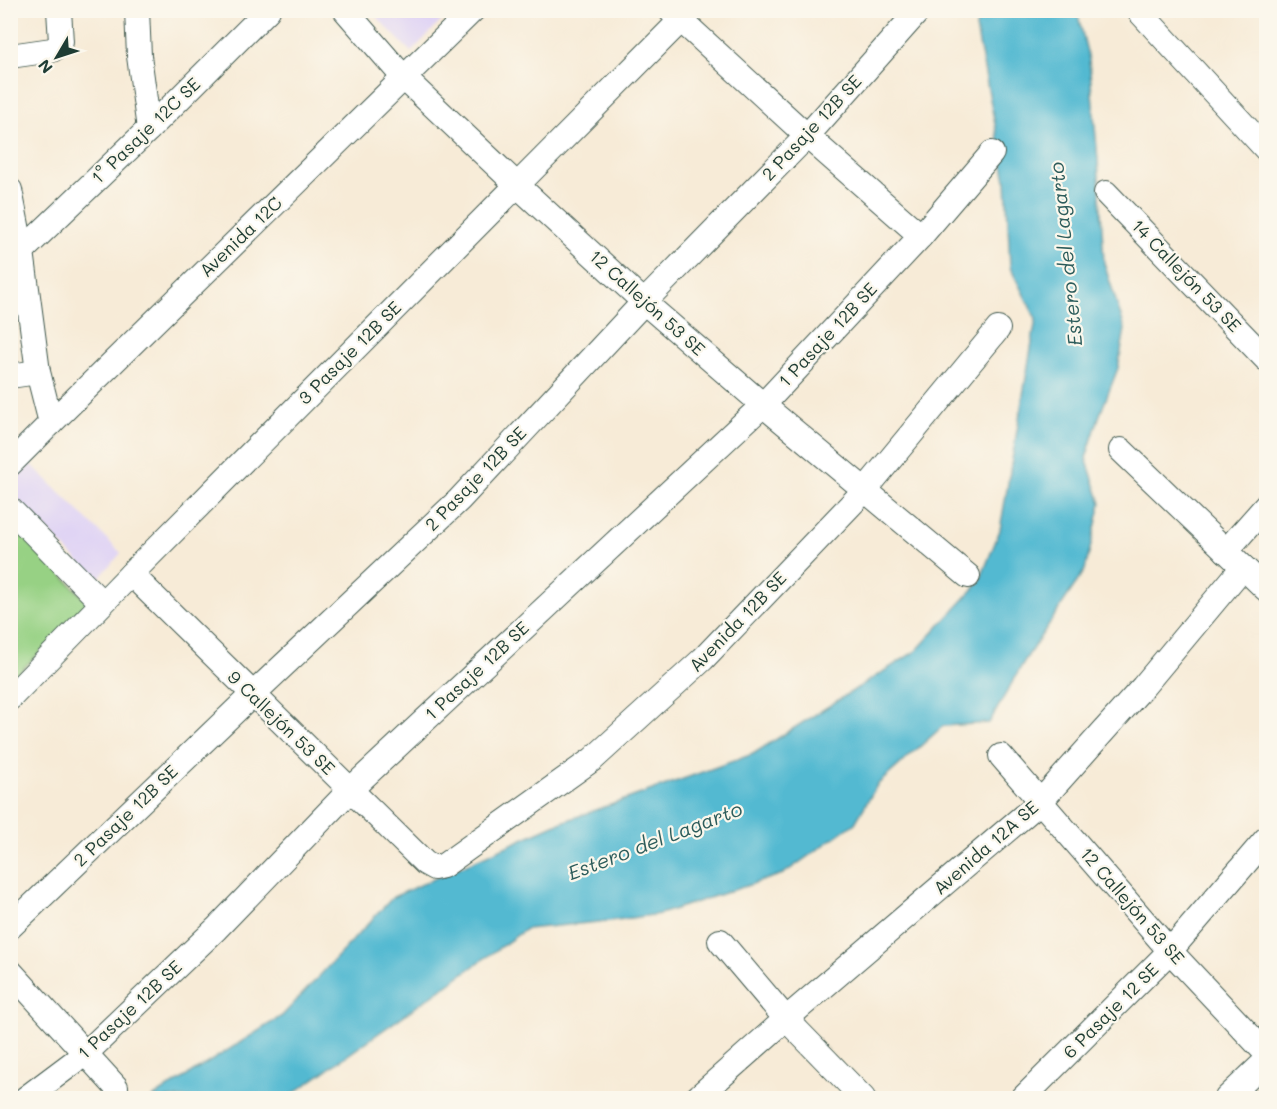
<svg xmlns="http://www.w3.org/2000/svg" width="1277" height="1109" font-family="Mali,sans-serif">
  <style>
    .built { fill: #e0d4f4 }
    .green { fill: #97d184; stroke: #5b875c; stroke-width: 1.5 }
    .water { fill: #53b9d1; stroke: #397b82; stroke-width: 1.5 }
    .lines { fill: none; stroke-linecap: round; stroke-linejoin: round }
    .minor-casing { stroke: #3f574c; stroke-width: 26 }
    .minor { stroke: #fff; stroke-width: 24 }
    .labels { text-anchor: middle; stroke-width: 4.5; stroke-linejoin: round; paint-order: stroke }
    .street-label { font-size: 18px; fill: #1f3d34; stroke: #fbf7ec }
    .water-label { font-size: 20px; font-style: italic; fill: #2c5c5b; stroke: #fbf7ec }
  </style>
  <rect width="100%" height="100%" fill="#fbf7ec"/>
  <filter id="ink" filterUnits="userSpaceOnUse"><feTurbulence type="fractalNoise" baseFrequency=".0167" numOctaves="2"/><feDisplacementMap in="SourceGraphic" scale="12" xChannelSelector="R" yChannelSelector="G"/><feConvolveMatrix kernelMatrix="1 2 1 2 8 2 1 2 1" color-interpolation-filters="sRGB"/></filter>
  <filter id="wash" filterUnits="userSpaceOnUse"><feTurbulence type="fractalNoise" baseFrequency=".008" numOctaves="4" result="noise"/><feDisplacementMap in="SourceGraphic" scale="24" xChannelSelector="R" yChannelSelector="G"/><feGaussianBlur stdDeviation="1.35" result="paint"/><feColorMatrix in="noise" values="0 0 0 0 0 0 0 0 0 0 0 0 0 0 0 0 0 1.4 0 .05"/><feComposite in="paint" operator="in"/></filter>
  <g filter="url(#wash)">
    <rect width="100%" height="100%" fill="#f7ebd7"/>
    <g class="built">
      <polygon points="371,11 451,11 411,52"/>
      <polygon points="31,464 121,553 97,580 11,494 10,486"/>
    </g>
    <polygon class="green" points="11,519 90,605 11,680"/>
    <polygon class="water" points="979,11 1077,11 1089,60 1098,160 1104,263 1125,329 1118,368 1099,417 1086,458 1101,503 1085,570 1025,660 989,723 943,726 877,785 855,823 783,874 660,914 609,921 526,929 287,1098 152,1098 282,1016 393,897 554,825 753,754 916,651 979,583 1000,530 1036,319 1010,267 1006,180 976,28"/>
  </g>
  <g filter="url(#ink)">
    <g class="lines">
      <defs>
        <g id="minor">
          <polyline points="137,10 139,56 149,129"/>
          <polyline points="345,10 404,78 517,185 644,302 763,405 968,576"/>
          <polyline points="1138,10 1266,149"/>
          <polyline points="671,11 807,136 921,236"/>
          <polyline points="10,56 52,50 58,46 61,42 59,10"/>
          <polyline points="10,190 22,251 38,372 51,423"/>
          <polyline points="1106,193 1266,359"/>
          <polyline points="22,251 149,129 268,10"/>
          <polyline points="10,376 38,372"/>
          <polyline points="1121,450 1266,589"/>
          <polyline points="10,464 51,423 473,10"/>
          <polyline points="10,509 102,603"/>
          <polyline points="1226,551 1266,506"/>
          <polyline points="131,574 425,863 434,868 443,866 593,759 703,659 865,490 998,329"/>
          <polyline points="10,698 131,574 691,10"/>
          <polyline points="1001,756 1170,951 1266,1053"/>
          <polyline points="10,927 252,695 459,500 644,302 807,136 919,10"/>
          <polyline points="720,941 786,1019 863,1098"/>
          <polyline points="10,971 116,1087"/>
          <polyline points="26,1098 86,1053 216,929 350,790 763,405 921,236 992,153"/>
          <polyline points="697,1098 786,1019 1041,801 1143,687 1243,567"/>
          <polyline points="1023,1098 1170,951 1266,839"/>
          <polyline points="1227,1098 1266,1061"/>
        </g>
      </defs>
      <use href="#minor" class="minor-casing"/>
      <use href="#minor" class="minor"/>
    </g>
  </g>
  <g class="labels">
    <g class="street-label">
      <text transform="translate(812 128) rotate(-47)" y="6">2 Pasaje 12B SE</text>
      <text transform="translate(146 131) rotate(-44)" y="6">1° Pasaje 12C SE</text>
      <text transform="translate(241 237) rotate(-44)" y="6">Avenida 12C</text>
      <text transform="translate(1186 276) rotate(46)" y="6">14 Callejón 53 SE</text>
      <text transform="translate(647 303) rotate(42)" y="6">12 Callejón 53 SE</text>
      <text transform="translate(828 335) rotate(-47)" y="6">1 Pasaje 12B SE</text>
      <text transform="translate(350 353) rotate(-45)" y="6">3 Pasaje 12B SE</text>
      <text transform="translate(476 479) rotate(-46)" y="6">2 Pasaje 12B SE</text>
      <text transform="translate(738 622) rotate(-46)" y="6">Avenida 12B SE</text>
      <text transform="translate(477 671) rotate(-43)" y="6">1 Pasaje 12B SE</text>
      <text transform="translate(281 723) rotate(44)" y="6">9 Callejón 53 SE</text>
      <text transform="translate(126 816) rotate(-44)" y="6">2 Pasaje 12B SE</text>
      <text transform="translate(986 848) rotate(-41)" y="6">Avenida 12A SE</text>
      <text transform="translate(1132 906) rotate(49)" y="6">12 Callejón 53 SE</text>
      <text transform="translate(130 1010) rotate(-43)" y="6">1 Pasaje 12B SE</text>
      <text transform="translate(1111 1011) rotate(-45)" y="6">6 Pasaje 12 SE</text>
    </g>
    <g class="water-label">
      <text transform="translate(1066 254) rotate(-96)" y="7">Estero del Lagarto</text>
      <text transform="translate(655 841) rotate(-21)" y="7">Estero del Lagarto</text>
    </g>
  </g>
  <rect width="1277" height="1109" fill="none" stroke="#fbf7ec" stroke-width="36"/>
  <g transform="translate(57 57) rotate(231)" stroke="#fbf7ec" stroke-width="4.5" paint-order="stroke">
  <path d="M0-4.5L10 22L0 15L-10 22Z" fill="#1f3d34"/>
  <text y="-9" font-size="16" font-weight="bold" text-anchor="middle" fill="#1f3d34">N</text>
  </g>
</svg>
